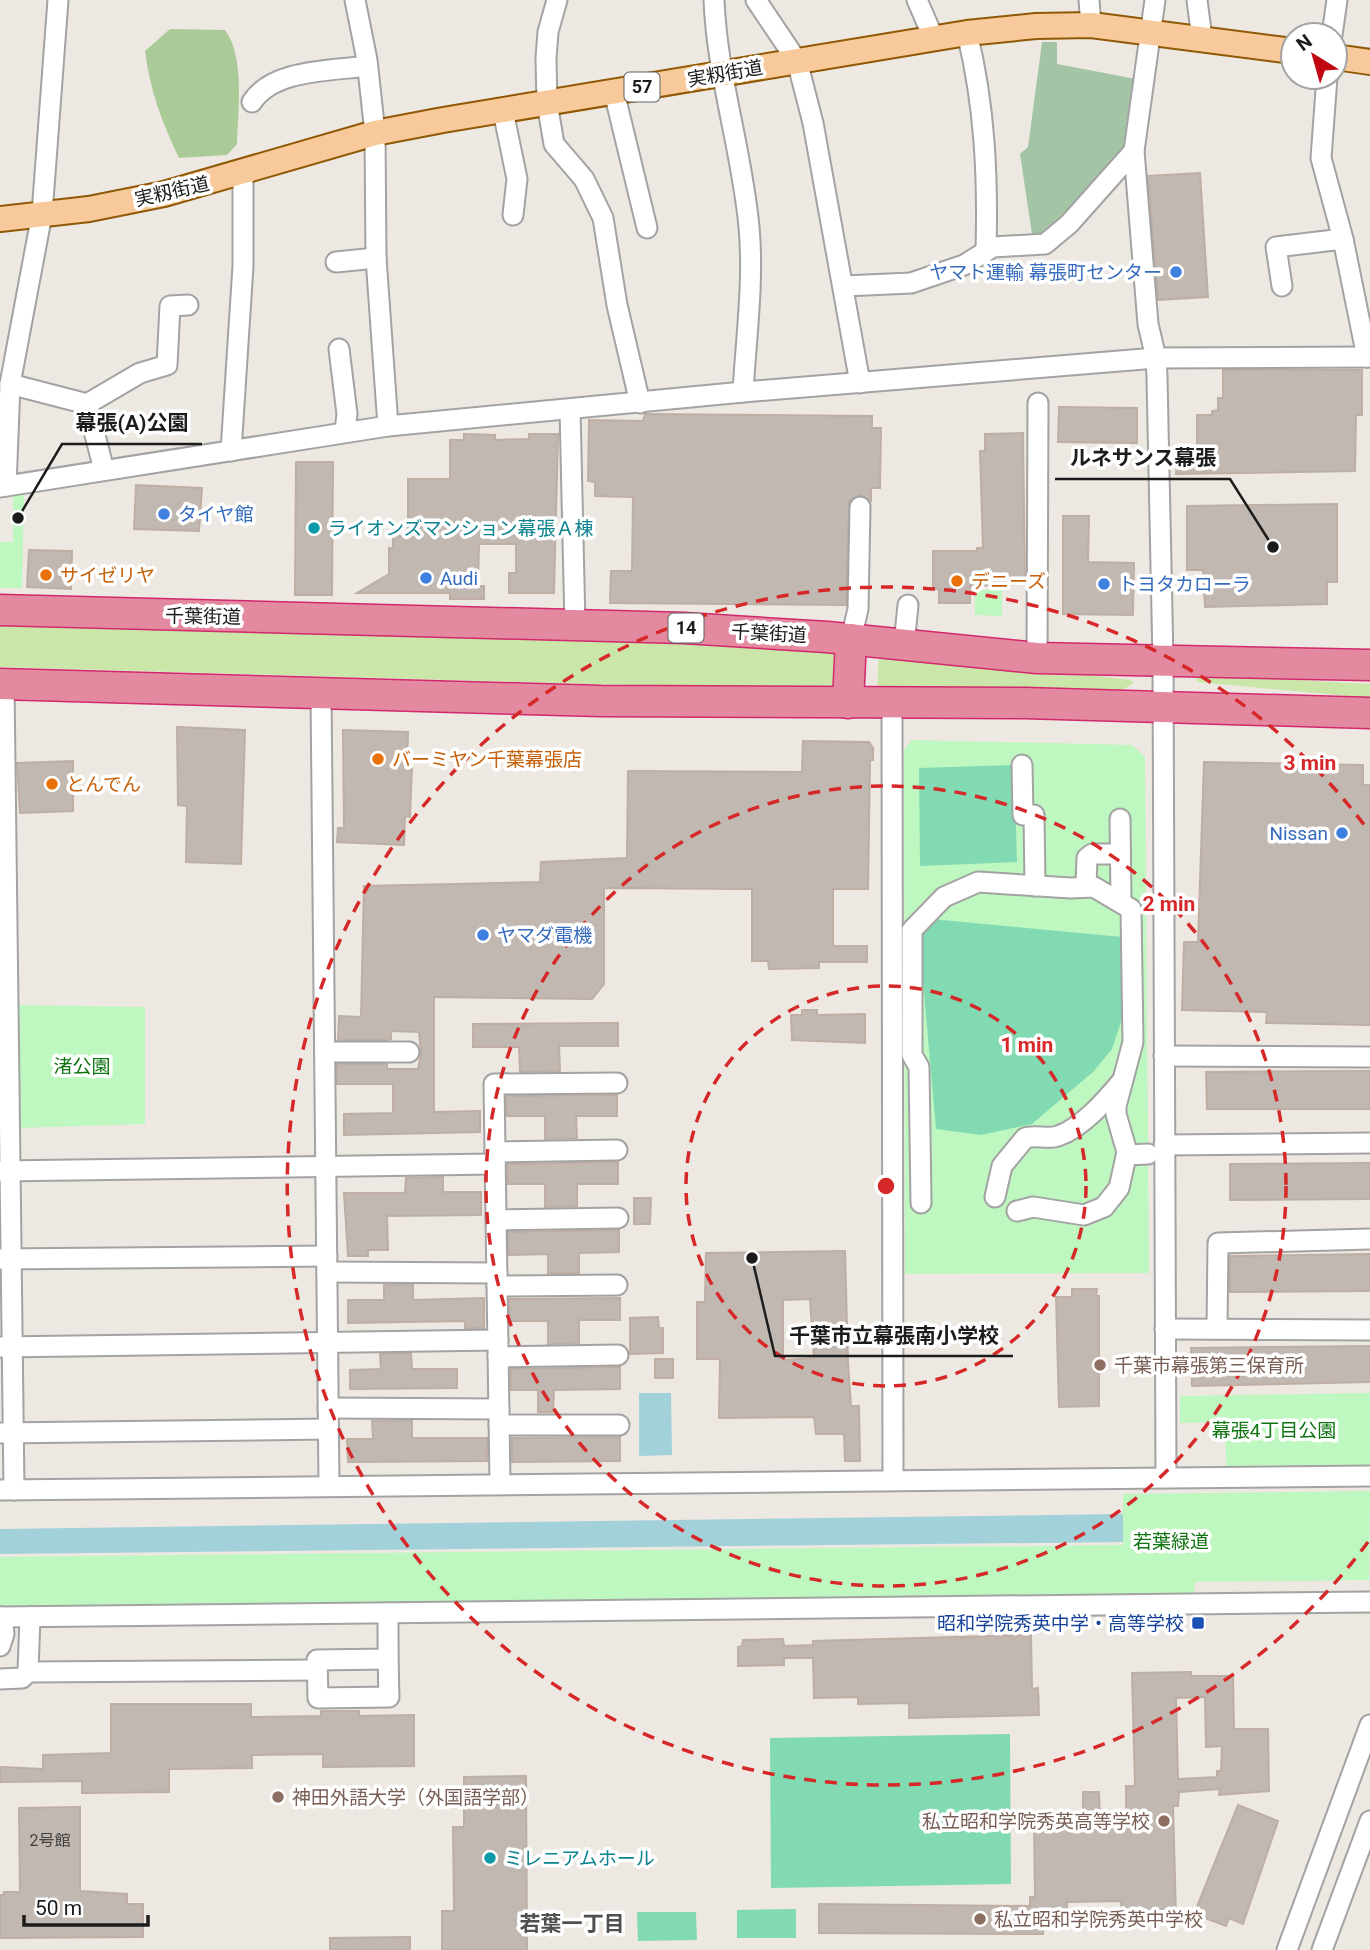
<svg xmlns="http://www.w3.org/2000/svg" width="1370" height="1950" font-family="Roboto,'Noto Sans JP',sans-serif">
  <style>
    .grass { fill: #cae6a8 }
    .forest { fill: #aacb97 }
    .cemetery { fill: #a3c5a6 }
    .park { fill: #bef7bf }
    .pitch { fill: #81dab2 }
    .water { fill: #a3d1da }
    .building { fill: #c1b8b1; stroke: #beaea4; stroke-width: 2; fill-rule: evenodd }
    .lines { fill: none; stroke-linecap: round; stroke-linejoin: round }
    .minor-casing { stroke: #a3a3a3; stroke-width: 23 }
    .major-casing { stroke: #8f5905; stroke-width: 28 }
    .highway-casing { stroke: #d1296c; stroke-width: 33 }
    .minor { stroke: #fff; stroke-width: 19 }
    .major { stroke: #f8ca9b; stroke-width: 24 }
    .highway { stroke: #e38aa0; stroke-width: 30 }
    .ring { fill: none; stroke: #d62828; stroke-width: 3.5; stroke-dasharray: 12 9 }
    .shop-dot { fill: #3f7fe0; stroke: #fff; stroke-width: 2.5 }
    .culture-dot { fill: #0f9aa8; stroke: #fff; stroke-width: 2.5 }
    .food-dot { fill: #e8710a; stroke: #fff; stroke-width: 2.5 }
    .education-dot { fill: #8d6e63; stroke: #fff; stroke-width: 2.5 }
    .transit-dot { fill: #1a4fb4; stroke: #fff; stroke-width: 2.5 }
    .labels { text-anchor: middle; stroke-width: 7; stroke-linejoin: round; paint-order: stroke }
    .number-label { font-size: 16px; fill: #454341 }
    .shield { fill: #fff; stroke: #606060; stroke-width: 2 }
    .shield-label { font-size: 18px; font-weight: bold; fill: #1c1c1c }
    .street-label { font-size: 19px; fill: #1c1c1c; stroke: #fff }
    .shop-label { font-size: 19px; fill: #366cbe; stroke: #fff; text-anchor: start }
    .culture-label { font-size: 19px; fill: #0d838f; stroke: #fff; text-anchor: start }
    .food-label { font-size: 19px; fill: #c56008; stroke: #fff; text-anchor: start }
    .park-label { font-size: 19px; fill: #0e7511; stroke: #fff }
    .education-label { font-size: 19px; fill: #785e54; stroke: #fff; text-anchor: start }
    .transit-label { font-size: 19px; fill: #164399; stroke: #fff; text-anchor: end }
    .neighbourhood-label { font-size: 21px; font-weight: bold; fill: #4f4f4f; stroke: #fff }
    .centre { fill: #d62828; stroke: #fff; stroke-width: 3.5 }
    .ring-label { font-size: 21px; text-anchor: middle; font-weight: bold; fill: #d62828; stroke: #fff; stroke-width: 7; stroke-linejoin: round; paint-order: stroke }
    .leader { fill: none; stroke: #1c1c1c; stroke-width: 2.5 }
    .callout-dot { fill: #1c1c1c; stroke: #fff; stroke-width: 2.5 }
    .callout-label { font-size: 21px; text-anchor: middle; font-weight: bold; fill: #1c1c1c; stroke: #fff; stroke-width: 7; stroke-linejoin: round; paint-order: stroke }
  </style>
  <rect width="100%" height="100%" fill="#ede8e1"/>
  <g class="grass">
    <polygon points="0,623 838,647 835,691 0,667"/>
    <polygon points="879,651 1042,675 1099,676 1131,680 1134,683 1122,690 1097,692 877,691"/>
    <polygon points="1196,675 1370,684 1370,698 1197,682"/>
  </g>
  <path class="forest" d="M170,29l55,1c20,26 13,83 12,114l-10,11 -48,3c-17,-36 -29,-67 -34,-107z"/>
  <polygon class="cemetery" points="1042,42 1057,42 1057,64 1136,79 1126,153 1048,240 1033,241 1020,154 1028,147"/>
  <g class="park">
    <polygon points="13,493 24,493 22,588 0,588 0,542 13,542"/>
    <polygon points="975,590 1002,590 1002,616 975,615"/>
    <polygon points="912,740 1132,745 1145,757 1149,1273 905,1274 904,750"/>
    <polygon points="18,1005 145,1007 145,1124 18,1128"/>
    <polygon points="1370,1393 1370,1465 1226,1466 1225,1422 1180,1423 1180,1396"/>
    <polygon points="1370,1491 1369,1580 1195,1582 1194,1597 0,1609 0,1557 1123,1545 1123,1494"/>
  </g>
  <g class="pitch">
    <polygon points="1014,765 1017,862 920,866 919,768"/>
    <polygon points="932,919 1122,937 1125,1010 1112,1049 1094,1071 1032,1124 981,1135 936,1129 919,935"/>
    <polygon points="1010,1734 1011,1884 771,1888 770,1738"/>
    <polygon points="796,1909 796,1938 737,1938 737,1910"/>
    <polygon points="637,1912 696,1912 697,1940 638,1941"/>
  </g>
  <g class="water">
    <polygon points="639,1393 671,1393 672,1455 639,1456"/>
    <polygon points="1123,1514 1123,1542 0,1554 0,1529"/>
  </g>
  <g class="building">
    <polygon points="1200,173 1208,297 1158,300 1148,176"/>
    <polygon points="1223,370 1362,370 1362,415 1356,415 1355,471 1176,474 1177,456 1197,455 1197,415 1212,415 1212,411 1218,410 1218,398 1223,398"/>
    <polygon points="1059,407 1137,408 1137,443 1058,442"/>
    <polygon points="645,414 872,416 872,428 881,428 880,488 871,488 871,501 860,495 849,501 846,605 610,603 611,571 632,571 633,497 595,496 595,482 588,481 589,420 643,421"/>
    <polygon points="1023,433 1025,584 970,586 970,603 939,603 939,589 933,589 933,551 977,551 977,548 983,548 980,451 985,451 985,434"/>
    <polygon points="464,434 495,435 495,440 529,439 529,434 558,434 554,593 509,593 509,573 516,573 516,544 479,544 478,586 484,586 484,599 450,599 450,593 357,593 389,574 389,548 393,548 393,536 408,536 408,479 450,479 450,440 464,440"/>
    <polygon points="296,462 333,462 332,595 295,595"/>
    <polygon points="136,485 202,488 199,531 134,529"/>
    <polygon points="1337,504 1337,582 1327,582 1327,604 1205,607 1203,570 1187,570 1187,506"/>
    <polygon points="1063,516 1089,516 1088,562 1134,563 1133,615 1063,614"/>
    <polygon points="29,550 72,551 71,589 27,587"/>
    <polygon points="177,727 245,730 241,864 186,862 187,806 178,805"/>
    <polygon points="343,730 408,732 407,767 412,767 410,817 405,816 404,845 337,842 338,828 344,828"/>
    <polygon points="803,741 869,742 873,748 873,760 870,760 868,889 833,889 833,946 867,946 867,962 819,962 819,968 769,969 768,961 752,961 752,889 604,888 604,984 592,999 434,997 434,1112 480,1111 480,1132 344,1135 344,1114 393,1113 393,1084 337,1084 337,1064 387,1064 387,1069 418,1069 421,1053 419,1032 391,1031 391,1039 387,1040 338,1040 339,1016 361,1017 364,886 540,882 541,862 627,858 628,771 802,772"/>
    <polygon points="73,761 73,811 20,813 17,763"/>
    <polygon points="1204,762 1363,765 1363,785 1370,785 1370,1025 1266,1023 1267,1012 1182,1010 1184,942 1198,942"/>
    <polygon points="802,1010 817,1010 817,1015 865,1014 865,1043 792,1040 791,1015 802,1015"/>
    <polygon points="618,1023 618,1046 559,1046 560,1071 520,1072 519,1047 473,1047 473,1024"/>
    <polygon points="1370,1071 1370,1109 1207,1109 1206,1072"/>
    <polygon points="617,1095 617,1116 576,1116 577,1138 545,1139 545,1116 507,1116 506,1096"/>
    <polygon points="618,1162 618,1184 577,1184 577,1206 545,1207 545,1184 508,1184 507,1164"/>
    <polygon points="1370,1163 1370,1199 1230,1200 1230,1164"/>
    <polygon points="443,1177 443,1192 481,1192 481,1215 387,1216 388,1250 368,1250 368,1256 348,1256 344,1193 405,1193 406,1178"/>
    <polygon points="634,1198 651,1198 650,1224 634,1224"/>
    <polygon points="619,1230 619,1252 579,1253 579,1273 548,1273 548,1254 509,1255 508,1232"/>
    <path d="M845,1251l3,112 3,43h8l1,55h-15l-1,-27h-28l-2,-17 -95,1 1,-59h-23v-57h8l1,-49zM810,1299l4,59 -31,2v-60z"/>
    <polygon points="1370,1254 1370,1291 1230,1292 1230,1256"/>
    <polygon points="384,1285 413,1285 413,1300 484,1298 484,1328 465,1328 465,1321 348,1323 348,1300 384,1300"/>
    <polygon points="1072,1289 1097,1289 1096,1296 1099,1296 1099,1406 1059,1407 1056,1297 1072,1297"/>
    <polygon points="620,1298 620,1320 579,1320 579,1343 548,1344 548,1321 510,1321 509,1299"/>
    <polygon points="658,1317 659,1328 663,1328 663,1353 630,1354 630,1318"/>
    <polygon points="1370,1346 1370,1382 1192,1386 1191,1348"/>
    <polygon points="411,1353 412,1369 457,1369 457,1388 350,1389 350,1370 381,1369 380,1354"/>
    <rect x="655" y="1359" width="18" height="19"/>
    <polygon points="620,1367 620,1389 554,1390 553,1412 538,1412 538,1390 511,1390 511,1369"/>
    <polygon points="372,1421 412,1421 412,1438 487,1438 487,1461 348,1462 347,1439 373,1439"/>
    <polygon points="620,1437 620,1461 512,1462 512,1438"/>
    <polygon points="1031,1635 1032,1689 1038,1688 1039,1715 909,1718 909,1703 858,1704 858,1697 814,1698 813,1658 784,1658 784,1665 738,1666 738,1647 742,1646 743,1640 783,1639 784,1646 813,1645 813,1641"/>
    <path d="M1191,1672v4h42l1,53h34l1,62 -50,4 1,-6 -41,3 -1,14h-5l3,111h-54l-1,-16 -54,1v26h-24v6l-224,-1v-29l211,2v-9h5l-1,-77 49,-1v-27h16l1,28 26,-1v-33h9l-3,-113zM1205,1697l1,50 16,-1 -1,25h-4v6l-39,2 -2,-81z"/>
    <polygon points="111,1704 251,1704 251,1717 321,1716 321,1711 359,1711 359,1716 414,1715 414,1766 323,1767 323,1754 252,1755 252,1768 169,1769 169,1792 82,1793 82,1781 0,1782 0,1767 43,1769 43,1755 111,1753"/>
    <polygon points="526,1776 527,1950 442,1950 442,1911 454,1911 453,1827 464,1827 464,1777"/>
    <polygon points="1238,1805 1278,1821 1243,1924 1229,1918 1226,1926 1194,1914"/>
    <polygon points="80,1807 80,1891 127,1894 127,1904 143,1904 143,1937 0,1938 0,1895 4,1895 4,1892 20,1892 19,1808"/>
    <polygon points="410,1937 410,1950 330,1950 330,1938"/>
  </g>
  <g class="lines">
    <defs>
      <g id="minor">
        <polyline points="355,0 367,60 375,133 376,258 388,426"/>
        <polyline points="557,0 548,32 546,58 547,103 554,144 584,179 603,218 617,305 640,403"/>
        <path d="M714,0c3,77 28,150 35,227 5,54 -3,111 -6,165"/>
        <polyline points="756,0 797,61 813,123 860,383"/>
        <polyline points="917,0 934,39"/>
        <polyline points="1089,0 1091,25"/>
        <polyline points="1155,0 1134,151 1148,324 1156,358 1157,377 1163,661 1166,1477"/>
        <polyline points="1197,0 1202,39"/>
        <path d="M967,33c18,73 21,144 19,218"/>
        <polyline points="1332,35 1337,0"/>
        <polyline points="1327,77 1321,158 1343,239 1367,357"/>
        <polyline points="614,92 647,228"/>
        <path d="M252,102c21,-33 80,-31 115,-36"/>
        <polyline points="503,111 517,179 513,215"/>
        <polyline points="336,262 376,258"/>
        <polyline points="844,286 911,283 964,265 993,247 1045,244 1069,224 1134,151"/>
        <polyline points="1282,286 1276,247 1343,239"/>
        <polyline points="339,349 347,414 345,432"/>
        <polyline points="10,384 87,404 104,470"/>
        <polyline points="87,404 140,373 167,365 170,306 188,305"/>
        <polyline points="570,409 575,626"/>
        <polyline points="231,451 243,266 243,173"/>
        <polyline points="6,486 10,384 42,214 58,0"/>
        <polyline points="0,487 388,426 743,392 1156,358 1370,357"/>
        <polyline points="851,639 858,609 860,507"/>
        <polyline points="904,645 908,605"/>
        <polyline points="1037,658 1038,403"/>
        <polyline points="4,684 14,1490"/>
        <polyline points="321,694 329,1486"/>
        <polyline points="892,703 893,1479"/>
        <polyline points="1022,765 1023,815 1034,815 1035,886"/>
        <polyline points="1120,819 1121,901"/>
        <polyline points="1086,886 1087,858 1092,854 1120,854"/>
        <polyline points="325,1052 409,1052"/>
        <polyline points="1164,1056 1370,1057"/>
        <polyline points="1164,1145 1370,1143"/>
        <polyline points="495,1152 617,1150"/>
        <polyline points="1127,1155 1148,1154"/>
        <polyline points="0,1171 495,1164"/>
        <path d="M995,1197l7,-31 23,-28c10,-4 22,2 33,-2 24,-8 48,-36 64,-55"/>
        <polyline points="921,1203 919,1067 912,1055 912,930 944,897 978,882 1070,888 1094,887 1131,909 1133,1042 1116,1106 1116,1114 1127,1152 1119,1188 1104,1207 1084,1215 1033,1207 1017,1211"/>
        <polyline points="496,1220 618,1218"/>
        <polyline points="0,1259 327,1256"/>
        <polyline points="327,1272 497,1273"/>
        <polyline points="497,1286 617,1285"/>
        <polyline points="1165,1329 1370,1330"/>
        <polyline points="1217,1329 1218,1243 1370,1239"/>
        <polyline points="1,1347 498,1340"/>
        <polyline points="498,1357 618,1355"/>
        <polyline points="328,1408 499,1409"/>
        <polyline points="499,1425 619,1425"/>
        <polyline points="0,1433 328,1429"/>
        <polyline points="500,1483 494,1084 617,1083"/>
        <polyline points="0,1490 1370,1476"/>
        <path d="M388,1613c0,28 0,56 1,84l-71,1 -1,-38 71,-1"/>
        <polyline points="0,1617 1370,1602"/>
        <polyline points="0,1646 4,1634 2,1617"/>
        <polyline points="28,1672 30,1617"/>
        <polyline points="0,1679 22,1678 28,1672 317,1670"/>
        <polyline points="1287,1950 1370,1725"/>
        <polyline points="1322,1950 1370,1821"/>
      </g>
      <g id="major">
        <polyline points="1335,57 1370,62"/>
        <polyline points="0,219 89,209 164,194 375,133 443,120 967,33 1036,26 1091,25 1293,51"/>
      </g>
      <g id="highway">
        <polyline points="0,610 684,628 827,637 1037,658 1370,665"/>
        <polyline points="0,684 601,701 1025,703 1370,713"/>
        <polyline points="848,703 851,639"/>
      </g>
    </defs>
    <use href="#minor" class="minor-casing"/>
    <use href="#major" class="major-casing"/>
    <use href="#highway" class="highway-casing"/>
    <use href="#minor" class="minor"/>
    <use href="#major" class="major"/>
    <use href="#highway" class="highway"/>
  </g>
  <g class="ring">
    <circle cx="886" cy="1186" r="200"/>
    <circle cx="886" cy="1186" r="400"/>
    <path d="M1368 1542A599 599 0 1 1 1368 830"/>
  </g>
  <g class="shop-dot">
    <circle cx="1176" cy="272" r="7"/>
    <circle cx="164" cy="514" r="7"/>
    <circle cx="426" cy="578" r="7"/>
    <circle cx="1104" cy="584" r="7"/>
    <circle cx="1342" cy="833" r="7"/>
    <circle cx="483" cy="935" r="7"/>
  </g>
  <g class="culture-dot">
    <circle cx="314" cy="528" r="7"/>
    <circle cx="490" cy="1858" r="7"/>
  </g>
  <g class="food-dot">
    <circle cx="46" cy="575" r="7"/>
    <circle cx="957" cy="581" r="7"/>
    <circle cx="378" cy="759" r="7"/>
    <circle cx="52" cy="784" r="7"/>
  </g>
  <g class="education-dot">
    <circle cx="1100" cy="1365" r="7"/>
    <circle cx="278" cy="1797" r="7"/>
    <circle cx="1164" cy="1821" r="7"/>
    <circle cx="980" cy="1919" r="7"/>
  </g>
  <rect class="transit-dot" x="1191" y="1616" width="14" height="14" rx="3.5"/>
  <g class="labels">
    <g class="number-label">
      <text x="50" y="1846">2号館</text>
    </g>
    <g class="shield">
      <rect x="624.5" y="72.5" width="35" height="29" rx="5"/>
      <rect x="668.5" y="613.5" width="35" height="29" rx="5"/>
    </g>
    <g class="shield-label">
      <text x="642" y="93">57</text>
      <text x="686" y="634">14</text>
    </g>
    <g class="street-label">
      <text transform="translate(725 73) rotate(-10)" y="7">実籾街道</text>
      <text transform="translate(172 191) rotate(-13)" y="7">実籾街道</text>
      <text transform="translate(203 616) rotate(1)" y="7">千葉街道</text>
      <text transform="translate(769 633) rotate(3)" y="7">千葉街道</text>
    </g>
    <g class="shop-label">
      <text x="1162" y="279" text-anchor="end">ヤマト運輸 幕張町センター</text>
      <text x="178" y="521">タイヤ館</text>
      <text x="440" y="585">Audi</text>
      <text x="1118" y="591">トヨタカローラ</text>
      <text x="1328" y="840" text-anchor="end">Nissan</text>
      <text x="497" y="942">ヤマダ電機</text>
    </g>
    <g class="culture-label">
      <text x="328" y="535">ライオンズマンション幕張Ａ棟</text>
      <text x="504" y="1865">ミレニアムホール</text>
    </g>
    <g class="food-label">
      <text x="60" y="582">サイゼリヤ</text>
      <text x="971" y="588">デニーズ</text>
      <text x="392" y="766">バーミヤン千葉幕張店</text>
      <text x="66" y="791">とんでん</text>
    </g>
    <g class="park-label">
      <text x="82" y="1073">渚公園</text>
      <text x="1274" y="1437">幕張4丁目公園</text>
      <text x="1171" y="1548">若葉緑道</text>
    </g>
    <g class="education-label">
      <text x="1114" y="1372">千葉市幕張第三保育所</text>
      <text x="292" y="1804">神田外語大学（外国語学部）</text>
      <text x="1150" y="1828" text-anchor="end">私立昭和学院秀英高等学校</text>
      <text x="994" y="1926">私立昭和学院秀英中学校</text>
    </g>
    <g class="transit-label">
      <text x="1184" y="1630">昭和学院秀英中学・高等学校</text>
    </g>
    <g class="neighbourhood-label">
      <text x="572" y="1931">若葉一丁目</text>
    </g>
  </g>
  <circle cx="886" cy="1186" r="10" class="centre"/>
  <g class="ring-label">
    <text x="1310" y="770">3 min</text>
    <text x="1169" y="911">2 min</text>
    <text x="1027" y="1052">1 min</text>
  </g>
  <path class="leader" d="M18 518L62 444H202M1273 547L1230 479H1055M752 1258L775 1356H1013"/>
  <g class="callout-dot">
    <circle cx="18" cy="518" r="7"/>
    <circle cx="1273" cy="547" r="7"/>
    <circle cx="752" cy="1258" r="7"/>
  </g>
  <g class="callout-label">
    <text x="132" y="430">幕張(A)公園</text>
    <text x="1143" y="465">ルネサンス幕張</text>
    <text x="894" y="1343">千葉市立幕張南小学校</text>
  </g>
  <g transform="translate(1314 56) rotate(323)"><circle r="33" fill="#ffffff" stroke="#a4a4a4" stroke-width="2"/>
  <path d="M0-5L12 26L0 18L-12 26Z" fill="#c10611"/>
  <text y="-10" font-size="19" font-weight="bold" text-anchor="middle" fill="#1c1c1c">N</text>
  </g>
  <path d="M24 1915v10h124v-10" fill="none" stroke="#1c1c1c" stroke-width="3.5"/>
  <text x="35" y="1915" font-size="21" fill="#1c1c1c" stroke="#ffffff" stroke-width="5" paint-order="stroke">50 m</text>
</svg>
